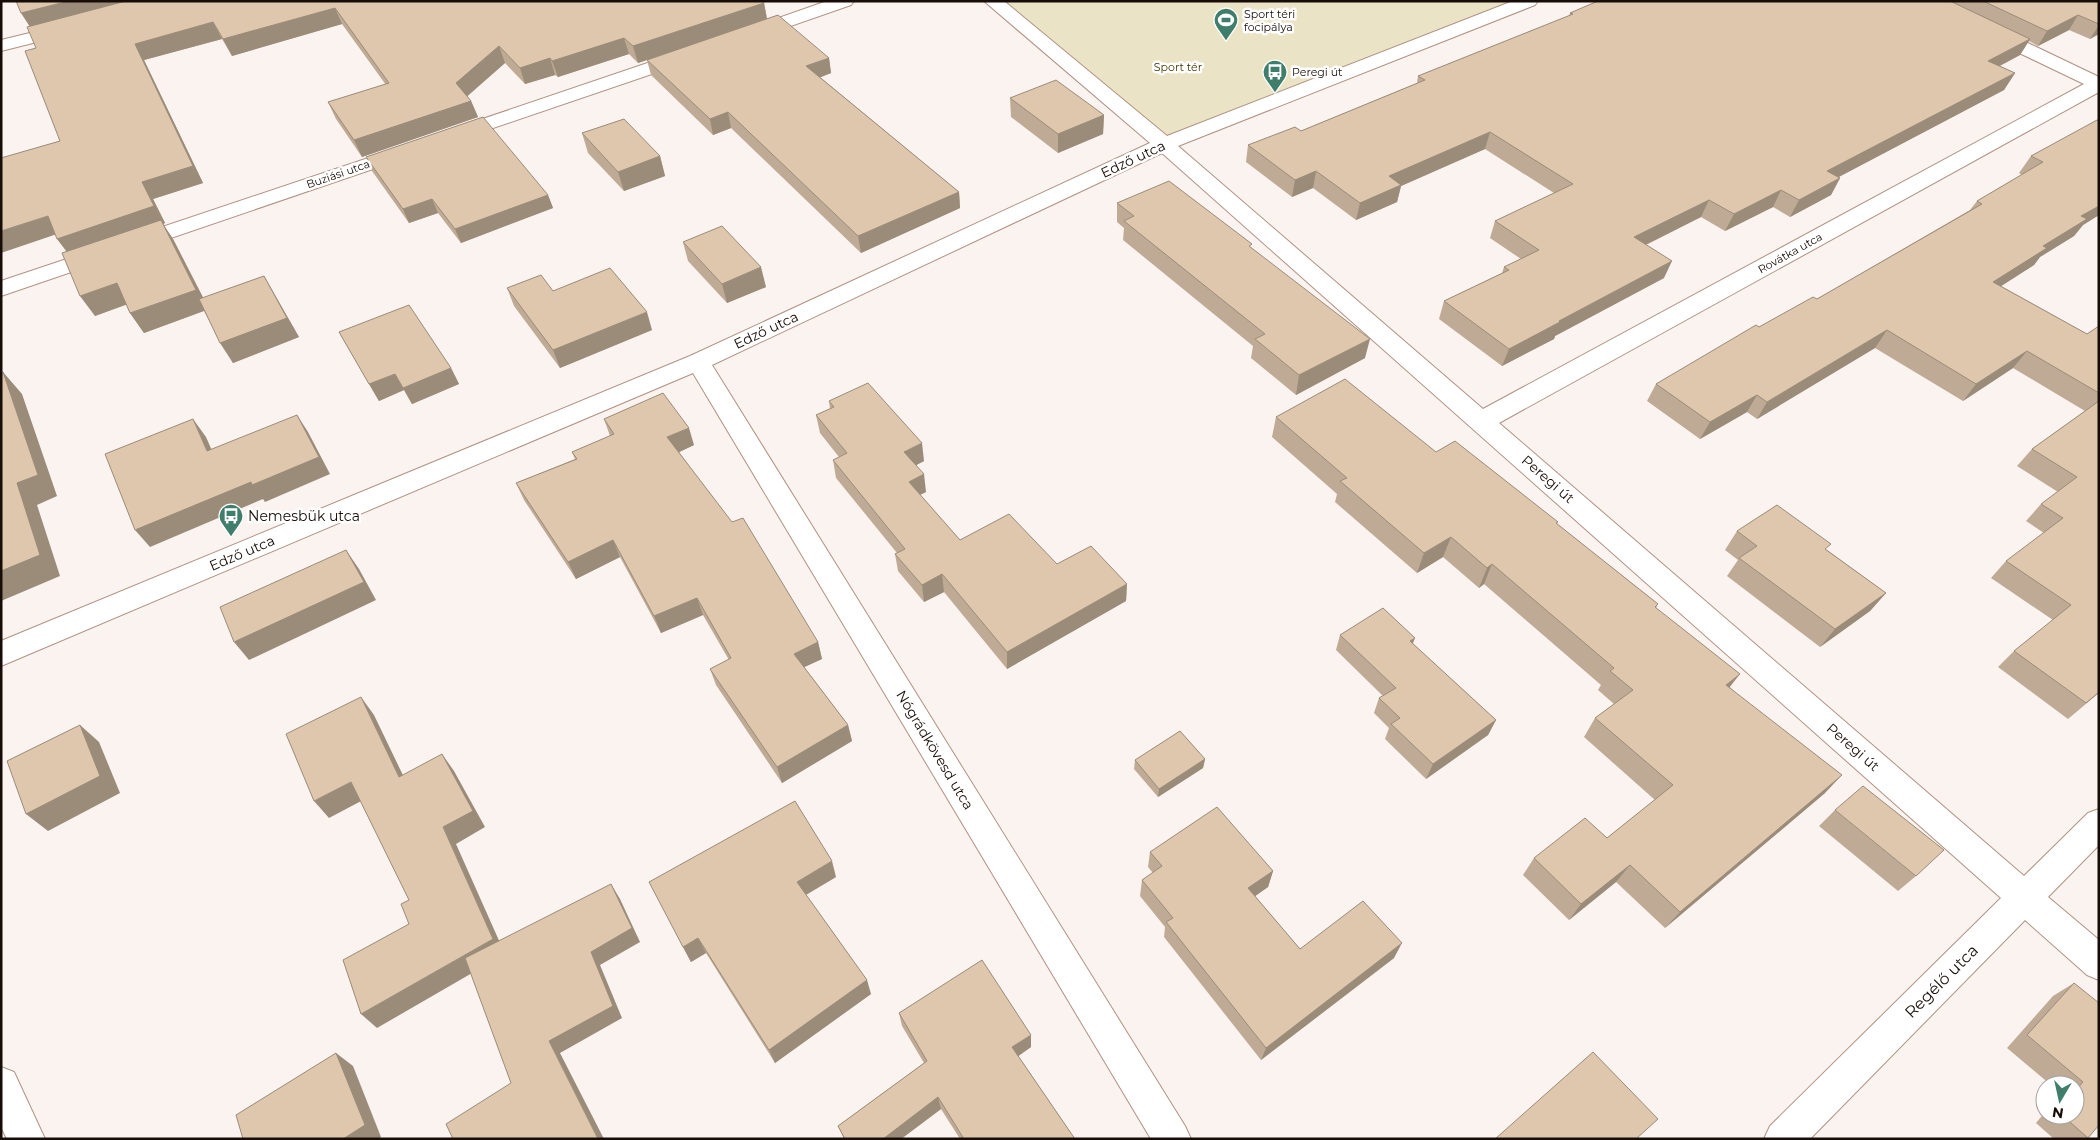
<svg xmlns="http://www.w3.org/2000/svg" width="2100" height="1140" font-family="Montserrat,sans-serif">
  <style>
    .green { fill: #eae3c5 }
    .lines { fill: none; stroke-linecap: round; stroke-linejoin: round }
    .street-casing { stroke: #b19283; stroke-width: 2 }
    .street { fill: #fff; fill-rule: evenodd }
    .wall { fill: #bfab95 }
    .shaded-wall { fill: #9b8b79 }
    .building { fill: #dec7ad; stroke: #9b8b79 }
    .labels { text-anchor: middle; stroke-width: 5; stroke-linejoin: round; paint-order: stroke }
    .far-poi-label { font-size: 11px; fill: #170c07; stroke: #fff; text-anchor: start }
    .far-park-label { font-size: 11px; fill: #403604; stroke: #fff }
    .far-street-label { font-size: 11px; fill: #170c07; stroke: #fff }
    .street-label { font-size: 14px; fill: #170c07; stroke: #fff }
    .poi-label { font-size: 14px; fill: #170c07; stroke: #fff; text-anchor: start }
    .near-street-label { font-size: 16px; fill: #170c07; stroke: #fff }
  </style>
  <rect width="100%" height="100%" fill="#faf3f0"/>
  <polygon class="green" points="993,1 1529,1 1164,144"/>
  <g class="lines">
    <defs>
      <g id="street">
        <polygon points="827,1 854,1 851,5 756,38 750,39 744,38 741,34 744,30"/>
        <polygon points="984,1 1004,1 1167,136 1513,1 1538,1 1535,5 1178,146 1483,409 2084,84 1919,5 1916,1 1940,1 2099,77 2099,92 1499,423 2024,876 2088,813 2099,809 2099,845 2048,897 2099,940 2099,980 2087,975 2025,920 1810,1139 1764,1139 1770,1126 2001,898 1162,153 712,365 1185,1126 1191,1139 1151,1139 693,373 1,666 1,641 690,356 1150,143"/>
        <polygon points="67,24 73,25 76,29 73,33 1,51 1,40"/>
        <polygon points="683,51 690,53 692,57 690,61 461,139 454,141 447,139 444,135 447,131"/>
        <polygon points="404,146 411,148 414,152 411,156 1,296 1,281"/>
        <polygon points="1,1067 14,1072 45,1139 7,1139 1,1127"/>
      </g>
    </defs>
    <use href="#street" class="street-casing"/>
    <use href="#street" class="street"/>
  </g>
  <g class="wall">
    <polygon points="16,1 764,3 767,19 829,58 831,73 820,77 959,192 960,208 861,253 731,128 713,135 651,75 647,60 638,63 629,54 558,77 555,75 525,84 505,63 467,96 471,101 478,117 362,157 336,119 328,102 386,85 342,24 232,56 222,39 144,60 203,183 153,199 165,223 163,224 173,239 203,298 264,276 299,337 233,363 204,311 144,333 130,313 126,304 95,316 66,251 60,141 36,48 30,26"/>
    <polygon points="1951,1 2099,1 2099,34 2090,39 2069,30 2038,46 2029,41 2020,55 2000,66 2015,73 2004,90 1838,177 1840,178 1831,195 1790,217 1773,207 1725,231 1701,217 1646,245 1664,278 1555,336 1554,339 1502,366 1439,319 1444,301 1502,273 1504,267 1521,259 1490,238 1495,221 1554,193 1485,149 1401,186 1397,202 1356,220 1313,188 1292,197 1246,162 1248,145 1301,131 1417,83 1418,76 1569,16 1570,13"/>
    <polygon points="1010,98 1104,115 1103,134 1058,153 1011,117"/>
    <polygon points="2099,121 2099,215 2083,225 2074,236 2040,257 2034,265 2001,286 2087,334 2099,326 2099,693 2068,719 1998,667 2014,651 2053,620 1991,578 2006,561 2044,533 2026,521 2041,504 2058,492 2017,466 2032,449 2085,411 2013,368 1963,401 1875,348 1757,419 1747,412 1700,439 1647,401 1656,384 1759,327 1817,299 1970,210 1977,201 2022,175 2019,173 2031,156"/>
    <polygon points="582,133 660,156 665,176 624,191 588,153"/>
    <polygon points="366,157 548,195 553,208 461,243 438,213 409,223 372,171"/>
    <polygon points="1117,203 1252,249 1365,358 1296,395 1251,358 1253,346 1123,240 1124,228 1117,222"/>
    <polygon points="683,242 766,287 727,303 688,261"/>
    <polygon points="507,288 652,330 560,368 514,306"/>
    <polygon points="339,332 451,368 459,384 412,404 404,390 379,401"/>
    <polygon points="829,401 924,461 916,465 926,492 920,495 960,540 1057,564 1127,584 1126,601 1007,669 944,592 924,602 898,571 895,554 897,553 836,478 833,460 839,457 820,433 816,415 830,409"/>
    <polygon points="1276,417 1436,452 1557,524 1658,604 1656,608 1730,687 1825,793 1665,928 1616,882 1569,920 1523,875 1534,858 1607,838 1655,800 1584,737 1595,718 1614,704 1598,690 1601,685 1484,584 1479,588 1443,557 1417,573 1335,502 1337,494 1272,437"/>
    <polygon points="604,419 694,445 679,452 818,642 822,659 804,667 848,725 852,741 782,783 716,685 710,669 729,660 703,615 661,633 620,557 576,579 524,500 516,483 575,459 572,452 610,436"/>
    <polygon points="1737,531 1827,550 1886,593 1870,611 1820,647 1727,576 1738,560 1725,550"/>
    <polygon points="1340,635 1413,644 1496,720 1488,735 1426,779 1385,739 1389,728 1374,713 1379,698 1383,696 1336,650"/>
    <polygon points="1205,759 1203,768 1158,797 1134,769 1135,760"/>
    <polygon points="1835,810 1916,876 1898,891 1819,826"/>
    <polygon points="1150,852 1273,871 1268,887 1255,896 1300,949 1394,958 1261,1060 1164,937 1165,927 1140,896 1142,880 1153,873 1148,867"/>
    <polygon points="836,877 806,895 871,994 775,1063 706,953 691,962 683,947"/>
    <polygon points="2074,983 2088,1138 2086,1139 2054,1139 2036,1123 2045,1112 2045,1115 2075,1115 2075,1085 2051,1085 2007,1048 2053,996"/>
    <polygon points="899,1013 1031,1047 1018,1056 1075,1139 960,1139 941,1109 901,1139 844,1139 838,1126 924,1063 902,1026"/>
  </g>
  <g class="shaded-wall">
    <polygon points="69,1 141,1 32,30 21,13"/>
    <polygon points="764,3 767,19 638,63 633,46"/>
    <polygon points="335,8 342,24 232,56 223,39"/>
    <polygon points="2078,15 2069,30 2038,46 2047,31"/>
    <polygon points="213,22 222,39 144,60 203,183 153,199 165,223 163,224 173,239 209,309 144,333 130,313 196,290 70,256 57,239 135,44"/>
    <polygon points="2099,25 2099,34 2090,39"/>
    <polygon points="624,38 629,54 558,77 552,61"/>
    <polygon points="2030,39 2020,55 1978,77 1988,61"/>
    <polygon points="499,46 505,63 463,100 456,83"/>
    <polygon points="550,58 555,75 525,84 520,68"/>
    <polygon points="829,58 831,73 809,82 806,66"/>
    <polygon points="2015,73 2004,90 1818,188 1827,171"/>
    <polygon points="471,101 478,117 362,157 354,140"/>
    <polygon points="728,112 731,128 713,135 710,119"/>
    <polygon points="1104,115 1103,134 1058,153 1058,134"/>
    <polygon points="1490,132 1485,149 1401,186 1397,202 1356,220 1360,203 1389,176"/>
    <polygon points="660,156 665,176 624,191 618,172"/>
    <polygon points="1316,171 1313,188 1292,197 1295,180"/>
    <polygon points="1840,178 1831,195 1790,217 1799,200"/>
    <polygon points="1781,190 1773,207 1725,231 1734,214"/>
    <polygon points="959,192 960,208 861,253 858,236"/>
    <polygon points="548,195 553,208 461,243 455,229"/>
    <polygon points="432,199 438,213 409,223 403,209"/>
    <polygon points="1709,200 1701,217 1627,254 1634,237"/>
    <polygon points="2099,206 2099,215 2083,225 2074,236 2040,257 2034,265 1981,299 1993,282 2043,246 2081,216"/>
    <polygon points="48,216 60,233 1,253 1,231"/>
    <polygon points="1672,261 1664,278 1555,336 1554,339 1502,366 1509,349 1559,321"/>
    <polygon points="761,267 766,287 727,303 722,284"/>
    <polygon points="264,276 299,337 233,363 220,343"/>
    <polygon points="117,283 131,303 95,316 80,296"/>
    <polygon points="647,312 652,330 560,368 553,350"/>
    <polygon points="1887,330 1875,348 1757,419 1767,402"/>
    <polygon points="1370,339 1365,358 1296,395 1299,375"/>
    <polygon points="2027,351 2013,368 1963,401 1976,384"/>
    <polygon points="451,368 459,384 412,404 403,388"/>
    <polygon points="3,372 22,394 57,496 37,505 60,576 1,601 1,571 17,483"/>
    <polygon points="395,374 404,390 379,401 369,384"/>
    <polygon points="1757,395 1747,412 1700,439 1710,422"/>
    <polygon points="297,415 308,432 330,474 265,502 263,499 150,547 135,530"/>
    <polygon points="193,419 206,437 220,469 207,451"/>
    <polygon points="689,428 694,445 673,455 667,437"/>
    <polygon points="922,443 924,461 907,470 904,452"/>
    <polygon points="924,474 926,492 911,499 909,482"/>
    <polygon points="1451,537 1443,557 1417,573 1424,553"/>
    <polygon points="613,540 620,557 576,579 568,562"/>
    <polygon points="346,550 359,569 376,600 249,660 234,642"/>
    <polygon points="1492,564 1484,584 1479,588 1487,568"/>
    <polygon points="942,574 944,592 924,602 922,585"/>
    <polygon points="1127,584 1126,601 1007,669 1007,652"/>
    <polygon points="1886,593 1870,611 1820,647 1835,629"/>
    <polygon points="697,598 703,615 661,633 654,616"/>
    <polygon points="1415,638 1409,653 1410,641"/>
    <polygon points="818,642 822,659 798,670 794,654"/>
    <polygon points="1740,674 1725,693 1726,685"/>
    <polygon points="361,697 374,715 412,794 399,777"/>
    <polygon points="1496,720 1488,735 1426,779 1433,764"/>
    <polygon points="80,725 99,742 120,793 48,831 26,814"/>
    <polygon points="848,725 852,741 782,783 777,767"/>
    <polygon points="442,754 454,771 485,827 456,844 505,954 377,1028 361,1014 493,939 443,827"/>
    <polygon points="1205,759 1203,768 1158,797 1159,789"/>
    <polygon points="1842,775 1825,793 1665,928 1680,912"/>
    <polygon points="351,782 365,799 329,818 314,801"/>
    <polygon points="832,861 836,877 802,897 797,882"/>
    <polygon points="1630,865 1616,882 1569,920 1581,904"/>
    <polygon points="1273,871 1268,887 1244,904 1248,888"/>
    <polygon points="611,884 620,899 640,942 600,965 622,1018 560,1053 604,1139 598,1139 549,1041 591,952"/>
    <polygon points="698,938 706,953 691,962 683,947"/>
    <polygon points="1402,943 1394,958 1261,1060 1266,1048"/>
    <polygon points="867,980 871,994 775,1063 769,1050"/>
    <polygon points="1031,1035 1031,1047 1013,1060 1012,1047"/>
    <polygon points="336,1053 353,1066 381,1137 378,1139 343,1139"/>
    <polygon points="938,1097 941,1109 901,1139 883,1139"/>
  </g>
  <g class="building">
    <polygon points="16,1 69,1 21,13"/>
    <polygon points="126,1 763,1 764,3 633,46 624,38 552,61 550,58 520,68 499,46 456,83 471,101 354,140 328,102 389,83 335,8 223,39 213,22 135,44 193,166 142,182 154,206 57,239 48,216 1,231 1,158 60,141 25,51 36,48 27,27"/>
    <polygon points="1598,1 1950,1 2030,39 1988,61 2015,73 1827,171 1840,178 1799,200 1781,190 1734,214 1709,200 1634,237 1672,261 1559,321 1560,322 1509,349 1444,301 1509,270 1504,267 1539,250 1495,221 1573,184 1490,132 1389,176 1401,185 1360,203 1316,171 1295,180 1248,145 1295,127 1301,131 1425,80 1418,76 1573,14 1570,13"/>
    <polygon points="1983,1 2099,1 2099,24 2078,15 2047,31"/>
    <polygon points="778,15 829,58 806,66 959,192 858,236 728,112 710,119 647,60"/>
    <polygon points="1056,80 1104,115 1058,134 1010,98"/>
    <polygon points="483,117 548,195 455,229 432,199 403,209 366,157"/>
    <polygon points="624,119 660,156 618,172 582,133"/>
    <polygon points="2097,120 2099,121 2099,206 2081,216 2087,219 2043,246 2047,248 1993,282 2087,334 2099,326 2099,393 2027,351 1976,384 1887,330 1767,402 1757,395 1710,422 1656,384 1756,325 1759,327 1813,297 1817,299 1982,204 1977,201 2043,162 2031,156"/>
    <polygon points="1169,181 1252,244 1249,246 1370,339 1299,375 1255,339 1265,334 1124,221 1134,216 1117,203"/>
    <polygon points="161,220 196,290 130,313 117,283 80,296 62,253"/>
    <polygon points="722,226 761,267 722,284 683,242"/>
    <polygon points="610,268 647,312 553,350 507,288 541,275 553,291"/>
    <polygon points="264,276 287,318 220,343 199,299"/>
    <polygon points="409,305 451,368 403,388 395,374 369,384 339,332"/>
    <polygon points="3,372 38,475 17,483 40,555 1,571 1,373"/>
    <polygon points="1345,379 1436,452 1455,441 1558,522 1556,523 1658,604 1655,607 1740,674 1726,685 1842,775 1680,912 1630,865 1581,904 1534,858 1585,818 1607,838 1673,785 1595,718 1633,690 1610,671 1614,668 1492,564 1487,568 1451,537 1424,553 1340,481 1347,478 1276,417"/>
    <polygon points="868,383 922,443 904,452 924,474 909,482 960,540 1009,514 1057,564 1091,546 1127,584 1007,652 942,574 922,585 895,554 905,549 833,460 847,453 816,415 834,407 829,401"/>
    <polygon points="663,393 689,428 667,437 732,522 743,518 818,642 794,654 848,725 777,767 710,669 731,658 697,598 654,616 613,540 568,562 516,483 577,459 572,452 614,434 604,419"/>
    <polygon points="2099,401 2099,692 2086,703 2014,651 2071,605 2006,561 2063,518 2041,504 2077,477 2032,449"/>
    <polygon points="297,415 319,457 252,485 251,482 135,530 105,454 193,419 207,451"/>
    <polygon points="1777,505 1831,544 1825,549 1886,593 1835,629 1739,558 1757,546 1737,531"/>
    <polygon points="346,550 364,582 234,642 220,607"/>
    <polygon points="1383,608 1415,638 1410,641 1496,720 1433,764 1391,724 1400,718 1379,698 1396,688 1340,635"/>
    <polygon points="361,697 399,777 442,754 473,811 443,827 493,939 361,1014 343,960 409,924 401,904 409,900 351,782 314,801 286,734"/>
    <polygon points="80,725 100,776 26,814 7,761"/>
    <polygon points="1180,731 1205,759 1159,789 1135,760"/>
    <polygon points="1863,786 1944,850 1916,876 1835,810"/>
    <polygon points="795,801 832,861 797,882 867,980 769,1050 698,938 683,947 649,882"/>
    <polygon points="1217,807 1273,871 1248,888 1300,949 1363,901 1402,943 1266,1048 1166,922 1173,918 1142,880 1162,866 1150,852"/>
    <polygon points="611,884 632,928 591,952 613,1006 549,1041 598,1139 453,1139 446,1124 511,1083 465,958"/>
    <polygon points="982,960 1031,1035 1012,1047 1075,1139 964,1139 938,1097 883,1139 845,1139 838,1126 927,1061 899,1013"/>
    <polygon points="2074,983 2099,1003 2099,1125 2088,1138 2062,1115 2075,1115 2075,1091 2083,1082 2027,1035"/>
    <polygon points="1593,1052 1658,1119 1636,1139 1495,1139"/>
    <polygon points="336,1053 365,1125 343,1139 243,1139 236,1115"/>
  </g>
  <defs>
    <symbol id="stadium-pin" viewBox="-11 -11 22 30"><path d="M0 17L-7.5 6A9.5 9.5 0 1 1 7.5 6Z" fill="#3f7e6a" stroke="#fff"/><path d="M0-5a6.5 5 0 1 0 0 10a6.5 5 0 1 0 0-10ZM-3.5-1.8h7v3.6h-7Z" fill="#fff"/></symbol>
    <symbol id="bus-pin" viewBox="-11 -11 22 30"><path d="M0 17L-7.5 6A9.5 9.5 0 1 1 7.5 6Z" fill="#3f7e6a" stroke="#fff"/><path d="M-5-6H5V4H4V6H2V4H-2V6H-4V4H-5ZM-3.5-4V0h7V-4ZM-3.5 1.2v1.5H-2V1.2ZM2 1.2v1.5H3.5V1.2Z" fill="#fff"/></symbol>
  </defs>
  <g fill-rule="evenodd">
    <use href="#stadium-pin" x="1212" y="6" width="28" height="38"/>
    <use href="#bus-pin" x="1261" y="58" width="28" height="38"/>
    <use href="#bus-pin" x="217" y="502" width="28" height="38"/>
  </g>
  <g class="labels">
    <g class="far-poi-label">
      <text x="1244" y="18">Sport téri<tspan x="1244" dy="13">focipálya</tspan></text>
      <text x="1292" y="76">Peregi út</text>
    </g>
    <g class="far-park-label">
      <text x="1178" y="71">Sport tér</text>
    </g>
    <g class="far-street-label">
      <text transform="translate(338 174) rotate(-19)" y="4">Buziási utca</text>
      <text transform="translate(1790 253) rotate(-29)" y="4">Rovátka utca</text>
    </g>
    <g class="street-label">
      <text transform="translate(1133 159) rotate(-25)" y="5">Edző utca</text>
      <text transform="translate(766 330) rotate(-25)" y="5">Edző utca</text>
      <text transform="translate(1548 479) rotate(41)" y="5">Peregi út</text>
      <text transform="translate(242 553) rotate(-23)" y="5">Edző utca</text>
      <text transform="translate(1853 747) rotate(41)" y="5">Peregi út</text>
      <text transform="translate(935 750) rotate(59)" y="5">Nógrádkövesd utca</text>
    </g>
    <g class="poi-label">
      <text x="248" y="521">Nemesbük utca</text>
    </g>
    <g class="near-street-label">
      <text transform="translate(1941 981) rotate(-45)" y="6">Regélő utca</text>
    </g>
  </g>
  <rect width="2100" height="1140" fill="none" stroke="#170c07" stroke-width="5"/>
  <g transform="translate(2060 1100) rotate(189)"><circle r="24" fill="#ffffff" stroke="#a29e9c"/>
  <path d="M0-4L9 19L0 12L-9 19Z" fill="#3f7e6a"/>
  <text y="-8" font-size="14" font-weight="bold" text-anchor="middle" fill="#170c07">N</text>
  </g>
</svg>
